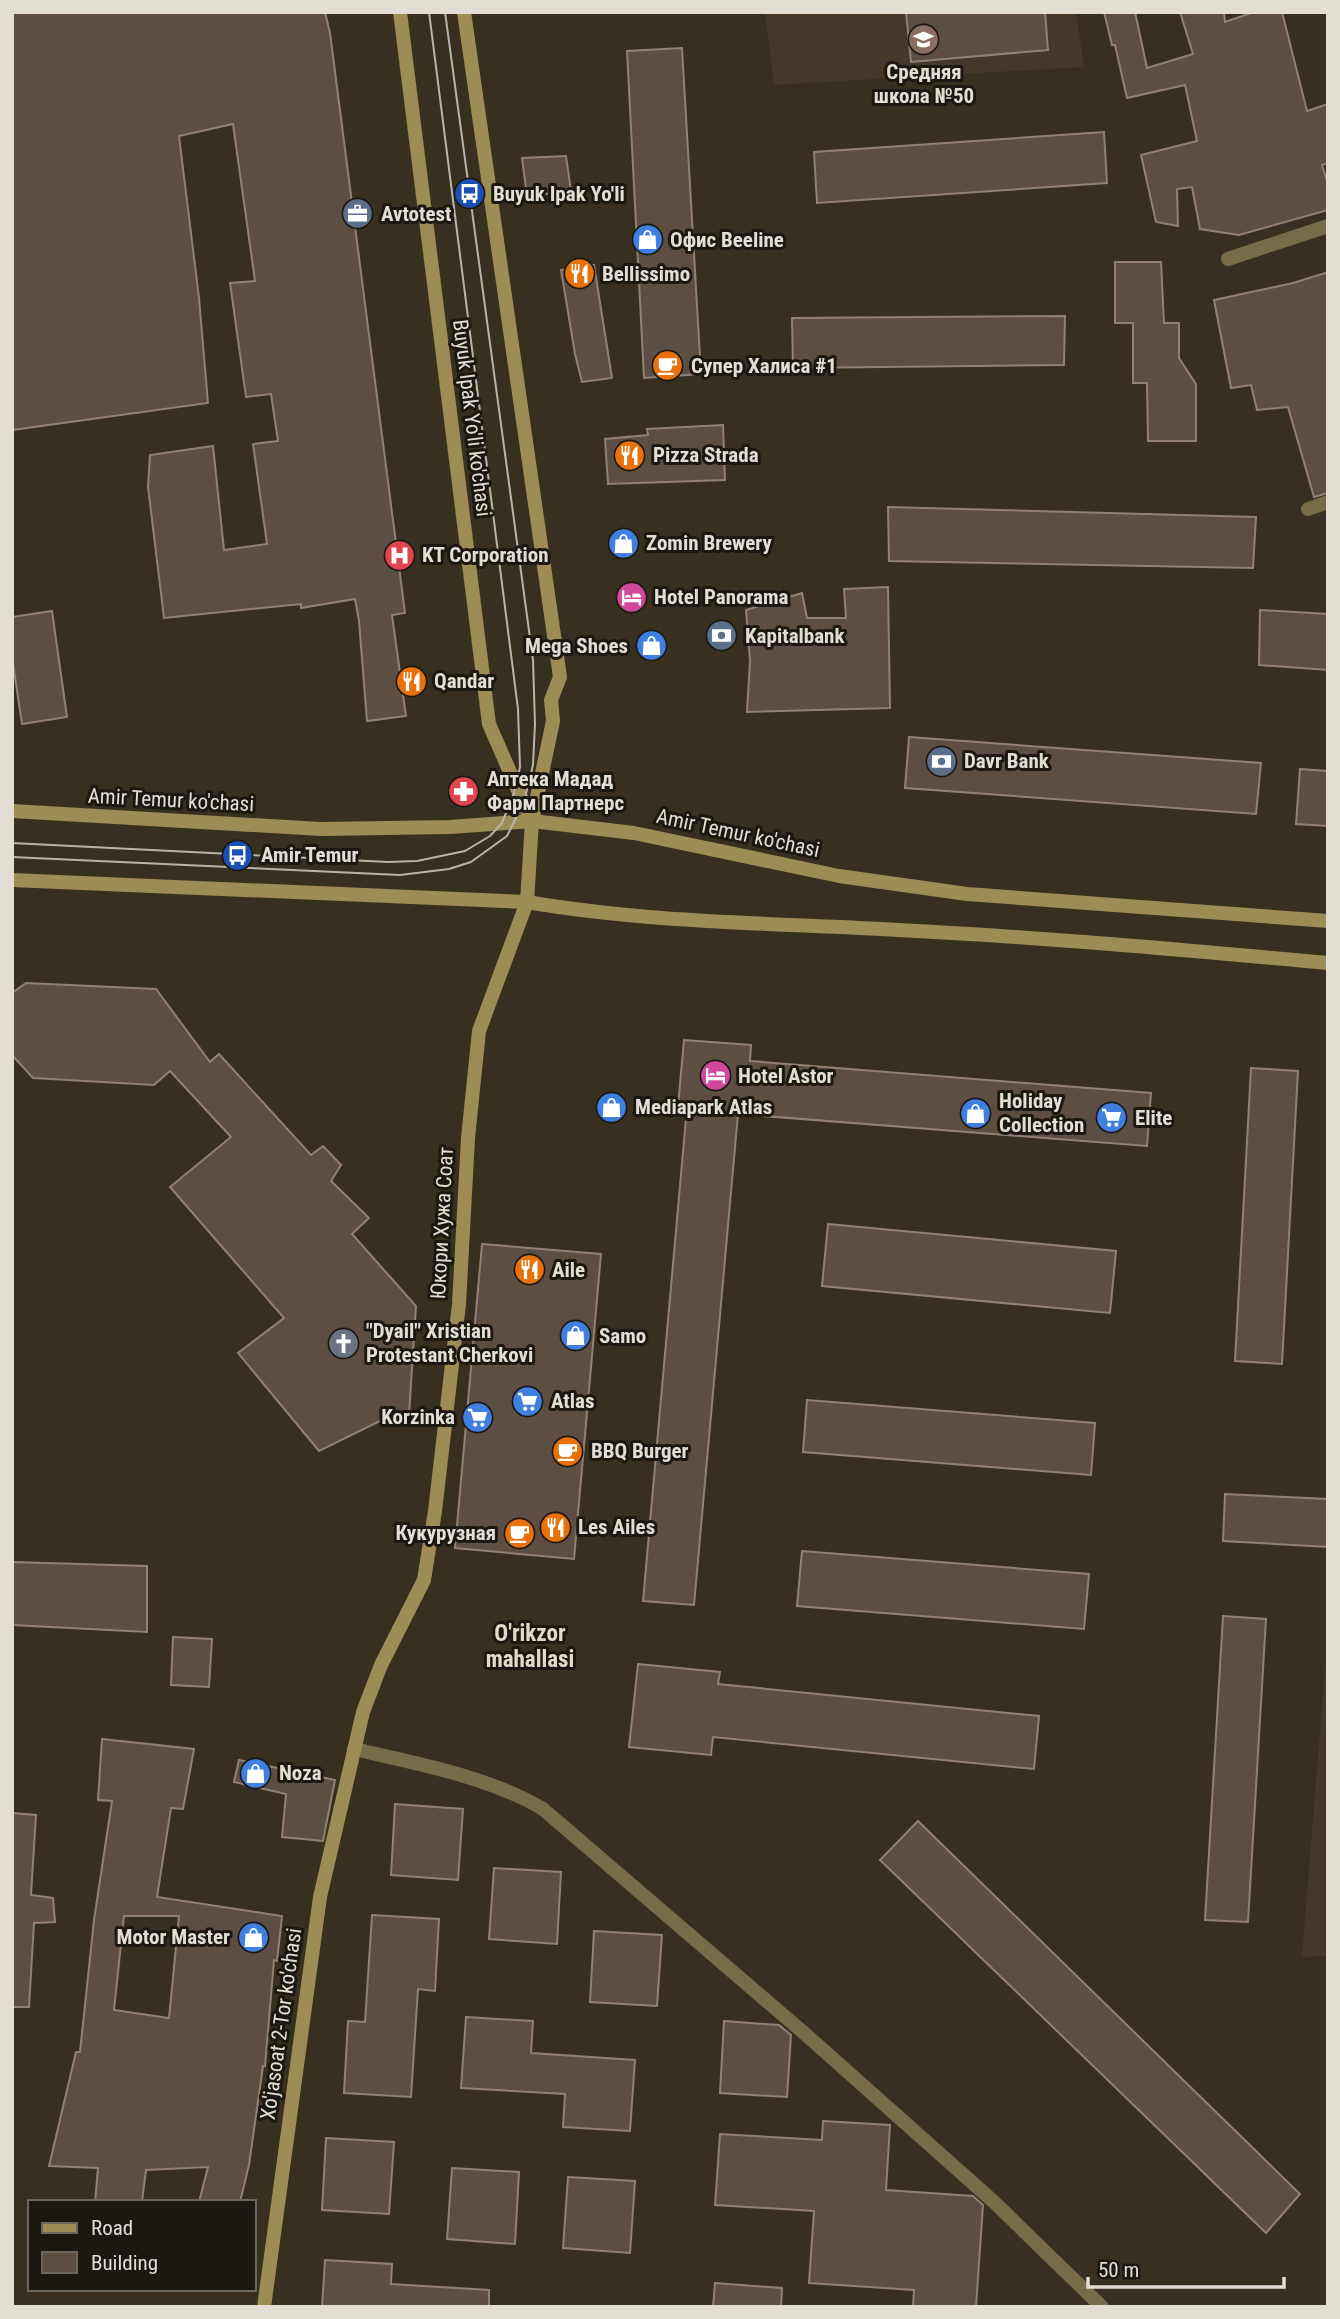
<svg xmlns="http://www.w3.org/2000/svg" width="1340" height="2319" font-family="'Roboto Condensed',sans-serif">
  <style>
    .education { fill: #443929 }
    .building { fill: #5d4e43; stroke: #918175; stroke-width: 2; fill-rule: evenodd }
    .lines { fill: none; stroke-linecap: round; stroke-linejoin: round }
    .street { stroke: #766c49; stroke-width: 14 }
    .secondary { stroke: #9e8c55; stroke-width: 14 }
    .tram { stroke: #b9b4a9; stroke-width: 2 }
    .labels { text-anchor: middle; stroke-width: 6; stroke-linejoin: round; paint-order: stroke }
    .poi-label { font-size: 21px; font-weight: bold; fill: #e2ded4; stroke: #1b1811; text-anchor: start }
    .street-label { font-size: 21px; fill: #e2ded4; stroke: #1b1811 }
    .neighbourhood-label { font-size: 23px; font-weight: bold; fill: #e4dac8; stroke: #1b1811 }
  </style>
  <rect width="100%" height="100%" fill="#372f20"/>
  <g class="education">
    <polygon points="765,12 1076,12 1084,67 774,85"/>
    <polygon points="1328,1632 1328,1956 1302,1957"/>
  </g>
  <g class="building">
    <polygon points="12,12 325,12 330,33 405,613 392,615 406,716 367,721 359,621 355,599 301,608 301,604 164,618 148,487 150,455 213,446 224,550 267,544 253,444 278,441 271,394 246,397 230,283 255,281 233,124 179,136 199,298 208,403 12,430"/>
    <polygon points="906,12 1045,12 1048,50 911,62"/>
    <polygon points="1104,12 1135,12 1147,68 1193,54 1180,12 1224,12 1225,22 1254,12 1282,12 1307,111 1328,104 1328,163 1322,165 1328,184 1328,210 1239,235 1200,229 1192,187 1177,189 1178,226 1156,222 1141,155 1197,141 1185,85 1127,98 1115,45 1112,45"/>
    <polygon points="682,48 701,374 644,378 627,51"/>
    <polygon points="1104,132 1107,183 817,203 814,152"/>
    <polygon points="566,156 571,191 527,196 522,158"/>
    <polygon points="1115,262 1161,262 1164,323 1179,323 1179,358 1196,384 1196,441 1148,441 1147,383 1133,383 1133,323 1115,323"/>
    <polygon points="594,265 612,378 582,382 575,354 561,270"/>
    <polygon points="1328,272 1328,493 1314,497 1288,407 1257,410 1251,385 1231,388 1214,300 1293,283"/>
    <polygon points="1065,316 1064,365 793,368 792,318"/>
    <polygon points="723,425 725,480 608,484 605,439 648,435 647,429"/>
    <polygon points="888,507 1256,517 1253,568 889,561"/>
    <polygon points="888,587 890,708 747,712 750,661 746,610 802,593 807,618 846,618 844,589"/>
    <polygon points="1260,610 1328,614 1328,670 1259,665"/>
    <polygon points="52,611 67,717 22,724 12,657 12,617"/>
    <polygon points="909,737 1261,763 1256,814 905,788"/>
    <polygon points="1300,769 1328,771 1328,826 1296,824"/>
    <polygon points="26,983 156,989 210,1062 219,1054 311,1155 323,1146 341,1165 331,1181 369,1218 352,1234 416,1306 409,1415 384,1419 319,1451 238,1353 284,1318 170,1187 231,1137 170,1071 154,1085 33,1078 12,1055 12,993"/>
    <polygon points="684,1040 751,1045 750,1061 1151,1093 1147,1146 738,1114 694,1605 643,1601 687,1107 678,1106"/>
    <polygon points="1251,1068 1298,1071 1282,1364 1235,1361"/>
    <polygon points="828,1224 1116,1251 1110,1313 822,1286"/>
    <polygon points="482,1244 601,1254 574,1559 455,1548"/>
    <polygon points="807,1400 1095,1423 1091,1475 803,1452"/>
    <polygon points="1225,1494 1328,1499 1328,1547 1223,1541"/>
    <polygon points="802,1551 1089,1574 1084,1629 797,1606"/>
    <polygon points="12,1562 147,1566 147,1632 12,1625"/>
    <polygon points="1223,1616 1266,1619 1248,1922 1205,1920"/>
    <polygon points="173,1637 212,1639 209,1687 171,1685"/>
    <polygon points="638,1664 720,1672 718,1684 1039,1716 1034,1769 713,1737 711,1755 629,1747"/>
    <path d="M102,1739l92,10 -11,60 -12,-1 -14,89 125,19 -5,45 -3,-1 -9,106h-2l-14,99 -9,37h-41l9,-35 -62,3 -4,32h-47l3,-34 -49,-2 27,-114h4l14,-132 18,-119 -14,-1zM124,1916h55l-10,102 -55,-8z"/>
    <polygon points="239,1760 335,1780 323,1841 282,1837 286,1794 234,1782"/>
    <polygon points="395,1804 463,1809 458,1880 391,1875"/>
    <polygon points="12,1813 36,1815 31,1895 53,1898 55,1922 34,1923 29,2007 12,2007"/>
    <polygon points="918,1821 1300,2194 1266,2233 880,1860"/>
    <polygon points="494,1868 561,1872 557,1944 489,1939"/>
    <polygon points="372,1915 439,1919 435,1991 418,1989 411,2097 344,2093 348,2021 365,2022"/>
    <polygon points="594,1931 662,1935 657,2006 590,2002"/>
    <polygon points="466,2017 533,2021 531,2053 635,2060 630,2131 563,2127 565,2094 461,2088"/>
    <polygon points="724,2021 779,2025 791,2035 787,2097 720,2093"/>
    <polygon points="823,2121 890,2125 886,2190 973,2196 983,2205 976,2307 913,2307 914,2290 809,2283 814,2211 715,2205 720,2134 822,2140"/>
    <polygon points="326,2138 394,2142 389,2214 322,2210"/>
    <polygon points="452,2168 519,2172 515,2244 447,2239"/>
    <polygon points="568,2177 635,2181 630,2253 563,2248"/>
    <polygon points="325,2260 392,2264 391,2284 489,2290 489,2307 322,2307"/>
    <polygon points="715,2283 782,2288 781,2307 713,2307"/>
  </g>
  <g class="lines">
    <g class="street">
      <polyline points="1228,259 1328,226"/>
      <polyline points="1308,509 1328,502"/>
      <path d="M354,1749c61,14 136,28 189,60l261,224 190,169 108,105"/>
    </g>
    <g class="secondary">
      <polyline points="400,12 489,724 531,820"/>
      <polyline points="12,811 321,829 450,827 532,821 634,833 839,876 967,894 1328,921"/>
      <path d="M12,880l515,22c122,21 248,21 371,28 143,7 287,20 430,33"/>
      <polyline points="264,2307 320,1897 363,1712 381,1665 424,1580 435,1511 459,1304 468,1138 479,1031 527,902 532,821 553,721 551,700 560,677 464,12"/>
    </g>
    <g class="tram">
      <polyline points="12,843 388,862 417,861 465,851 490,836 502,823 514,793 520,767 518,709 429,12"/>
      <polyline points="12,857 400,875 449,869 471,862 507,836 524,802 533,765 535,724 533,660 445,12"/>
    </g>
  </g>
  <defs>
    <symbol id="school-disc" viewBox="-11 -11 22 22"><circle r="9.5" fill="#8d6e63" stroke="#1b1811"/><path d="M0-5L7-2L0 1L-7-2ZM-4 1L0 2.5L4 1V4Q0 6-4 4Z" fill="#fff"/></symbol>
    <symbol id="bus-disc" viewBox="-11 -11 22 22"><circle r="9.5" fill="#1a4fb4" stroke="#1b1811"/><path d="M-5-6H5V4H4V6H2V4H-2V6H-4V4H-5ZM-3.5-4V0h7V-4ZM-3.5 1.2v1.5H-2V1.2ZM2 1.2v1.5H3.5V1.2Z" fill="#fff"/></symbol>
    <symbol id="office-disc" viewBox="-11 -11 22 22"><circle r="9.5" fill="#5c6f8a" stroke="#1b1811"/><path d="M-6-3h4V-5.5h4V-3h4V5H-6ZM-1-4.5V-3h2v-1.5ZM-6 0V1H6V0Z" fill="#fff"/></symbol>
    <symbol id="shop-disc" viewBox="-11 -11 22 22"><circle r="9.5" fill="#3f7fe0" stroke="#1b1811"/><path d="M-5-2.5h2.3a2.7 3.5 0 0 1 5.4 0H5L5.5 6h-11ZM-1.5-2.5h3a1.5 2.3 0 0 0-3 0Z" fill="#fff"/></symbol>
    <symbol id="restaurant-disc" viewBox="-11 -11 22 22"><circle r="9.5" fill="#e8710a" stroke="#1b1811"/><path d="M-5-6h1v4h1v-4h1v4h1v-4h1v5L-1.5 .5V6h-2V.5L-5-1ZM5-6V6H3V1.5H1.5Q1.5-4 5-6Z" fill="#fff"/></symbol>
    <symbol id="cafe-disc" viewBox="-11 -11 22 22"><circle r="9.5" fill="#e8710a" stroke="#1b1811"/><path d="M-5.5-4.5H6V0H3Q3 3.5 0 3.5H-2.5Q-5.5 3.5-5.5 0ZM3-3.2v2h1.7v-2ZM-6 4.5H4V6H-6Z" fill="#fff"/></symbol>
    <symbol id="hospital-disc" viewBox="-11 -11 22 22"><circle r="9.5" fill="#e0444e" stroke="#1b1811"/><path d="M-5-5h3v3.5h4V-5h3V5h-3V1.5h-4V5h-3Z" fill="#fff"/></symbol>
    <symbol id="hotel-disc" viewBox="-11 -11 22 22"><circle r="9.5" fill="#d1479c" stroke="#1b1811"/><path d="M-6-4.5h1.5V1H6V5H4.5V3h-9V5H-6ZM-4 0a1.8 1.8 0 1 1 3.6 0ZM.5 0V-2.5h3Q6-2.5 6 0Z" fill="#fff"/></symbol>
    <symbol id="bank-disc" viewBox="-11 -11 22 22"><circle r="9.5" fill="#5c6f8a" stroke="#1b1811"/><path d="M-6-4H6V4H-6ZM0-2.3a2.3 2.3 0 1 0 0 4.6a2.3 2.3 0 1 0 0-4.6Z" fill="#fff"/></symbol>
    <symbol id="pharmacy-disc" viewBox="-11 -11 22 22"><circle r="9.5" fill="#e0444e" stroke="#1b1811"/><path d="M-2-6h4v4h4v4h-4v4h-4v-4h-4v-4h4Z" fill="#fff"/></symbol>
    <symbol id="supermarket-disc" viewBox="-11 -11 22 22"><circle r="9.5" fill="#3f7fe0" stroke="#1b1811"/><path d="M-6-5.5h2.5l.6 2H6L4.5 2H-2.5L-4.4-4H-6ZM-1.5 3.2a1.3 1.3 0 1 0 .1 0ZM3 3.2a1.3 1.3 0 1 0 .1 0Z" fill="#fff"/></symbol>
    <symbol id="church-disc" viewBox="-11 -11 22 22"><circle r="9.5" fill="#6b7280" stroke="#1b1811"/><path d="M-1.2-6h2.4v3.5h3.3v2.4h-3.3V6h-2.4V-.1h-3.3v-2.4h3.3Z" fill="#fff"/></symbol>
  </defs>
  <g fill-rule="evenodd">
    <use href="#school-disc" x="906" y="22" width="35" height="35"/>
    <use href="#bus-disc" x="452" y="176" width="35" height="35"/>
    <use href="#office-disc" x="340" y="196" width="35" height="35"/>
    <use href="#shop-disc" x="630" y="222" width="35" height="35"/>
    <use href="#restaurant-disc" x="562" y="256" width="35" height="35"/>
    <use href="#cafe-disc" x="650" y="348" width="35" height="35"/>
    <use href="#restaurant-disc" x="612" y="438" width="35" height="35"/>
    <use href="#shop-disc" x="606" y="526" width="35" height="35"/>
    <use href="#hospital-disc" x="382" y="538" width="35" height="35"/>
    <use href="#hotel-disc" x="614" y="580" width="35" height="35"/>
    <use href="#bank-disc" x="704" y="618" width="35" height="35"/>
    <use href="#shop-disc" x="634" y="628" width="35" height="35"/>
    <use href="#restaurant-disc" x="394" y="664" width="35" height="35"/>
    <use href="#bank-disc" x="924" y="744" width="35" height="35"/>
    <use href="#pharmacy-disc" x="446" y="774" width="35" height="35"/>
    <use href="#bus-disc" x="220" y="838" width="35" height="35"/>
    <use href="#hotel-disc" x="698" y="1058" width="35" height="35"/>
    <use href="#shop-disc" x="594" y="1090" width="35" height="35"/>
    <use href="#shop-disc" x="958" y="1096" width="35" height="35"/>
    <use href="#supermarket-disc" x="1094" y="1100" width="35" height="35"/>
    <use href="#restaurant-disc" x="512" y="1252" width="35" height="35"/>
    <use href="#shop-disc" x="558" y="1318" width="35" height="35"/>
    <use href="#church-disc" x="326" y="1326" width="35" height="35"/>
    <use href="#supermarket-disc" x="510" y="1384" width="35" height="35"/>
    <use href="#supermarket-disc" x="460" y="1400" width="35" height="35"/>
    <use href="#cafe-disc" x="550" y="1434" width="35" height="35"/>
    <use href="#restaurant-disc" x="538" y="1510" width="35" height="35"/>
    <use href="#cafe-disc" x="502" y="1516" width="35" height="35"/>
    <use href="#shop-disc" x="238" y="1756" width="35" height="35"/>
    <use href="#shop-disc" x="236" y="1920" width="35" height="35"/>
  </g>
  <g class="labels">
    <g class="poi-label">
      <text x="924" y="79" text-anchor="middle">Средняя<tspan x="924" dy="24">школа №50</tspan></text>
      <text x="493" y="201">Buyuk Ipak Yo'li</text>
      <text x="381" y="221">Avtotest</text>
      <text x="670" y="247">Офис Beeline</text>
      <text x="602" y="281">Bellissimo</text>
      <text x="691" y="373">Супер Халиса #1</text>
      <text x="653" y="462">Pizza Strada</text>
      <text x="646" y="550">Zomin Brewery</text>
      <text x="422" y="562">KT Corporation</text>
      <text x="654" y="604">Hotel Panorama</text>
      <text x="745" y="643">Kapitalbank</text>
      <text x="628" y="653" text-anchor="end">Mega Shoes</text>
      <text x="434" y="688">Qandar</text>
      <text x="964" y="768">Davr Bank</text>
      <text x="487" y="786">Аптека Мадад<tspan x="487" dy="24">Фарм Партнерс</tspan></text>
      <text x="261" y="862">Amir Temur</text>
      <text x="738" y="1083">Hotel Astor</text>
      <text x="999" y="1108">Holiday<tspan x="999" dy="24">Collection</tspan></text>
      <text x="635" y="1114">Mediapark Atlas</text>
      <text x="1135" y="1125">Elite</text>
      <text x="552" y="1277">Aile</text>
      <text x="366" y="1338">"Dyail" Xristian<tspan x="366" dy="24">Protestant Cherkovi</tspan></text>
      <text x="599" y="1343">Samo</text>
      <text x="551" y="1408">Atlas</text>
      <text x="455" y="1424" text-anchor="end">Korzinka</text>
      <text x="591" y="1458">BBQ Burger</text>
      <text x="578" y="1534">Les Ailes</text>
      <text x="496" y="1540" text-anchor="end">Кукурузная</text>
      <text x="279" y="1780">Noza</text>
      <text x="230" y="1944" text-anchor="end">Motor Master</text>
    </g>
    <g class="street-label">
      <text transform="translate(472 418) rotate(83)" y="7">Buyuk Ipak Yo'li ko'chasi</text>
      <text transform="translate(171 800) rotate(3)" y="7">Amir Temur ko'chasi</text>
      <text transform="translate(738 833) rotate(12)" y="7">Amir Temur ko'chasi</text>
      <text transform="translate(442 1223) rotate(-87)" y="7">Юкори Хужа Соат</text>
      <text transform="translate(281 2024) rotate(-82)" y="7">Xo'jasoat 2-Tor ko'chasi</text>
    </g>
    <g class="neighbourhood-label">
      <text x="530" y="1641">O'rikzor<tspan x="530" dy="26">mahallasi</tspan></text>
    </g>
  </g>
  <rect width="1340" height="2319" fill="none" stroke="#e2ded4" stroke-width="28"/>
  <rect x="28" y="2200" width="228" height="91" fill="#1b1811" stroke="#6b675f" stroke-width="2"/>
  <rect x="42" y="2223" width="35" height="10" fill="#9e8c55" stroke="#6b675f" stroke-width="2"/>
  <text x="91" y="2235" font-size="21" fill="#e2ded4">Road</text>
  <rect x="42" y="2252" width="35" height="21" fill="#5d4e43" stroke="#6b675f" stroke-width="2"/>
  <text x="91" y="2270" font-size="21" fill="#e2ded4">Building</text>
  <path d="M1088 2277v10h196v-10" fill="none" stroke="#e2ded4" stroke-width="3.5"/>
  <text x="1098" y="2277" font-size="21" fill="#e2ded4" stroke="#1b1811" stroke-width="5" paint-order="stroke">50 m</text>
</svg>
